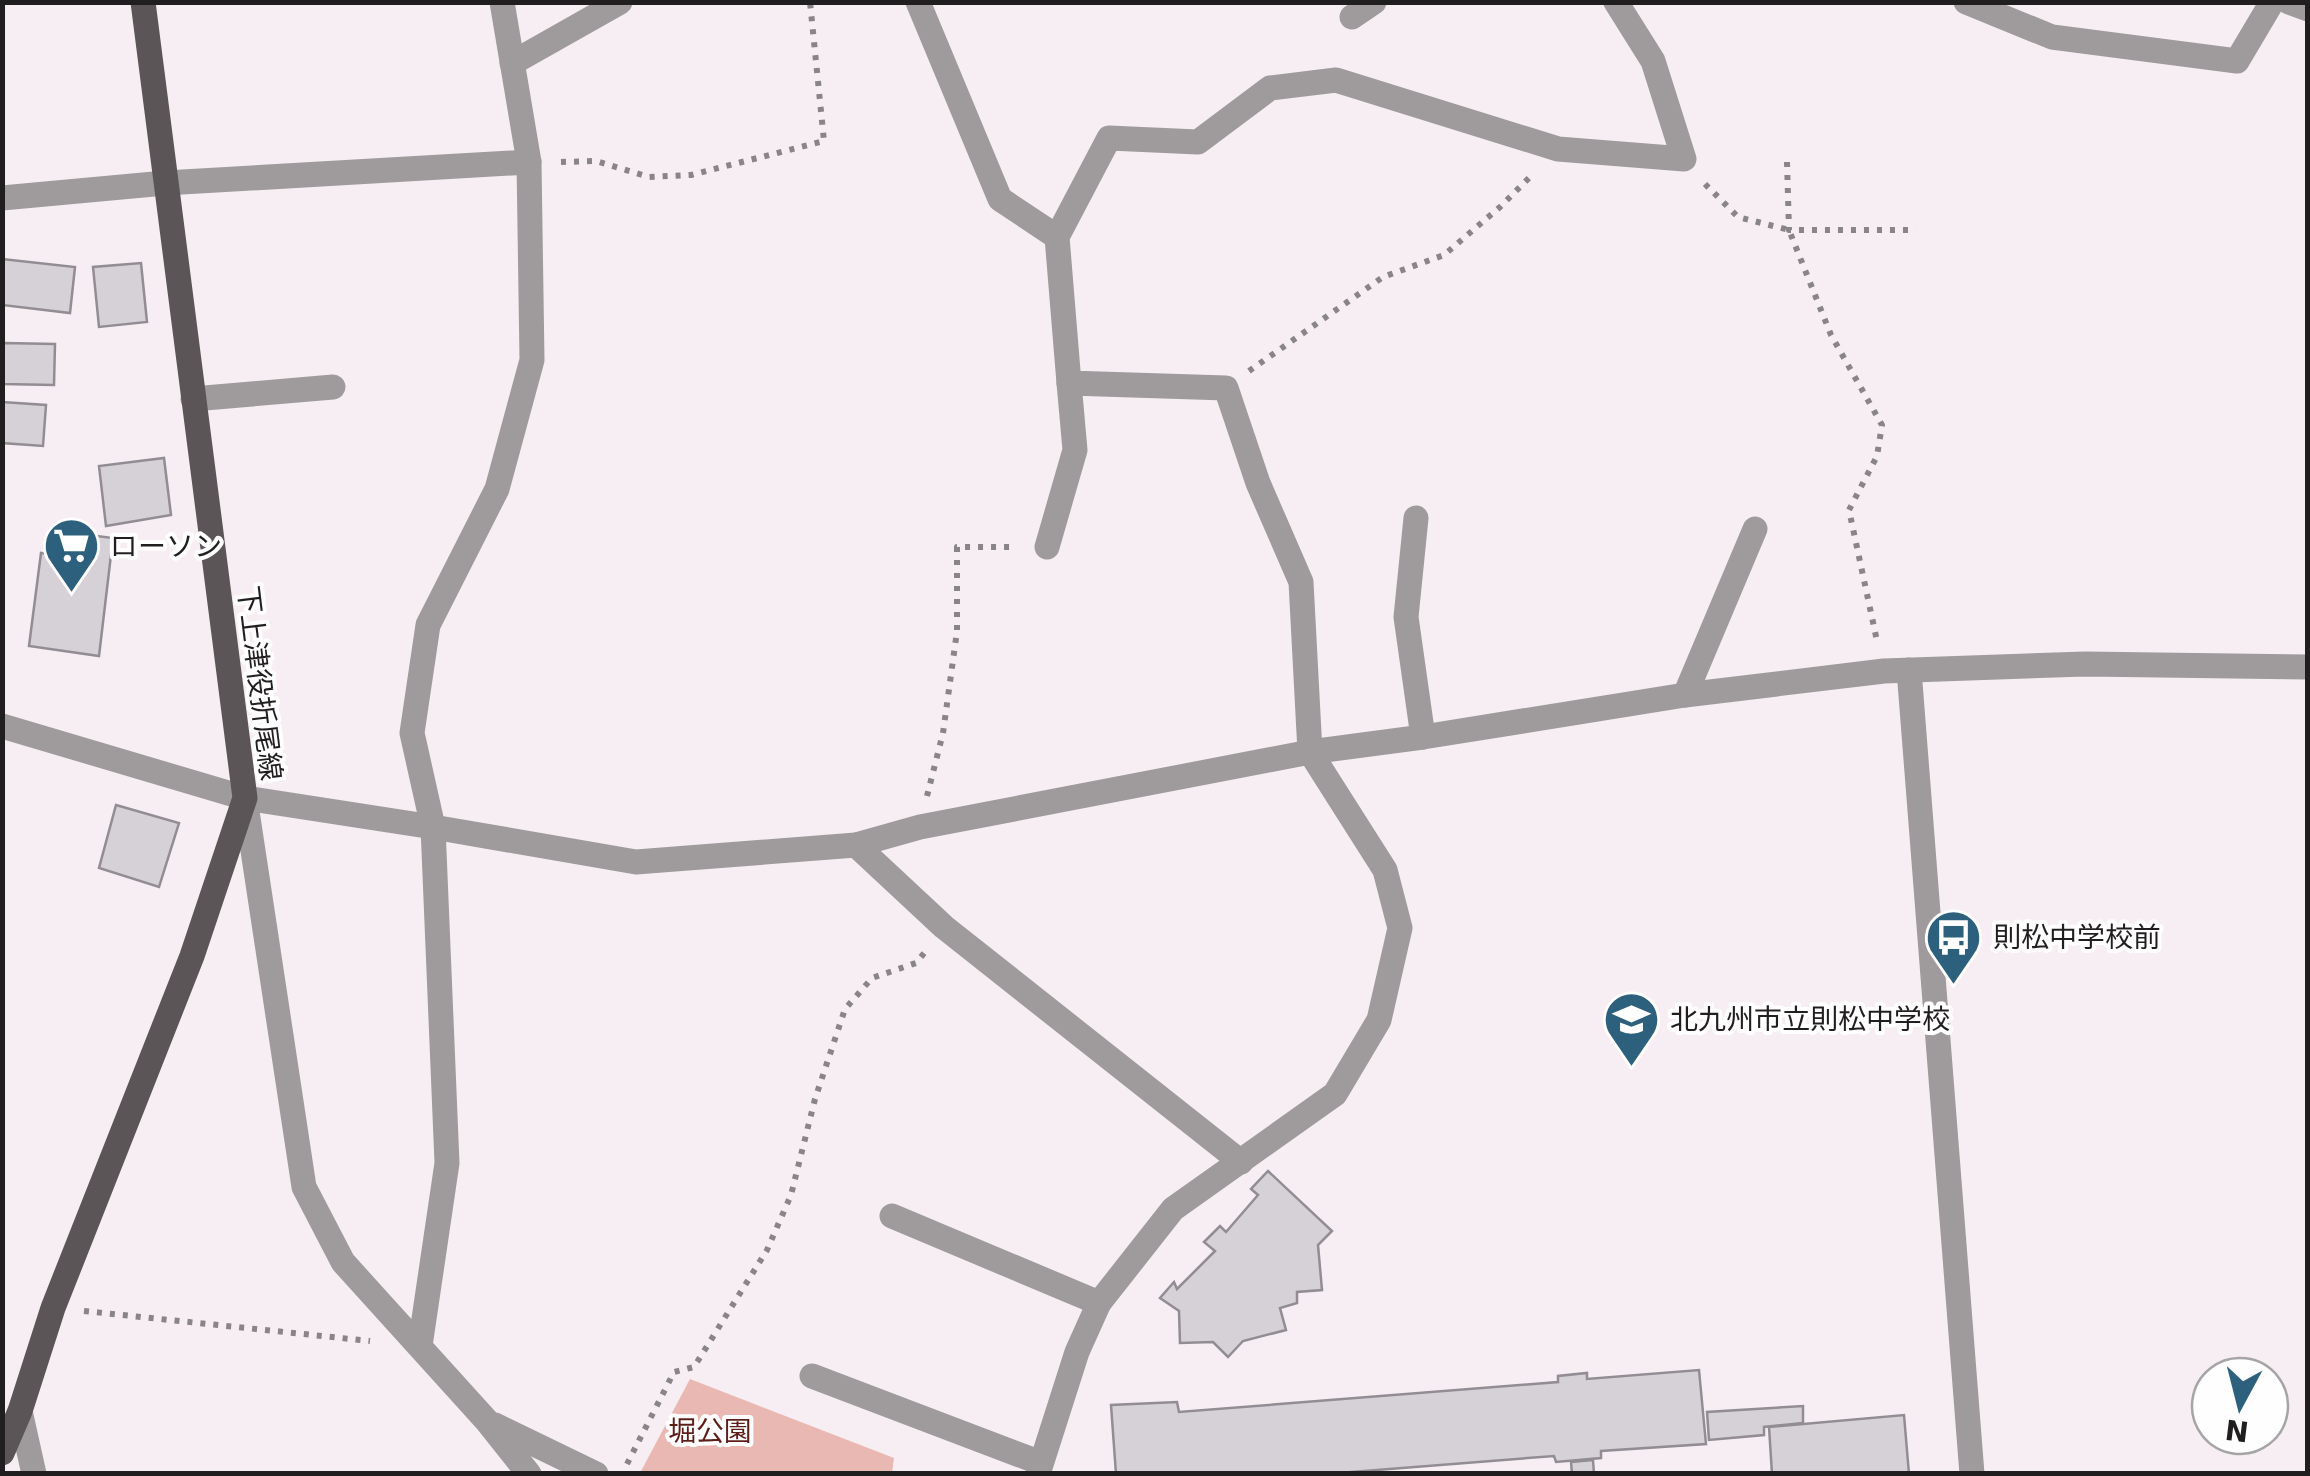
<svg xmlns="http://www.w3.org/2000/svg" width="2310" height="1476" font-family="'DejaVu Sans','Noto Sans JP',sans-serif">
  <style>
    .green { fill: #eab8b2 }
    .building { fill: #d6d0d7; stroke: #928d93; stroke-width: 2.5 }
    .lines { fill: none; stroke-linecap: round; stroke-linejoin: round }
    .path { stroke: #898487; stroke-width: 6; stroke-dasharray: 5 8; stroke-linecap: butt }
    .minor { stroke: #9f9b9c; stroke-width: 25 }
    .major { stroke: #5c5557; stroke-width: 25 }
    .labels { text-anchor: middle; stroke-width: 8; stroke-linejoin: round; paint-order: stroke }
    .poi-label { font-size: 28px; fill: #211e20; stroke: #fefefe; text-anchor: start }
    .street-label { font-size: 28px; fill: #211e20; stroke: #fefefe }
    .park-label { font-size: 28px; fill: #5d1e1a; stroke: #fefefe }
  </style>
  <rect width="100%" height="100%" fill="#f7eef3"/>
  <polygon class="green" points="690,1379 894,1458 892,1473 640,1473"/>
  <g class="building">
    <polygon points="2,259 75,267 70,313 2,305"/>
    <polygon points="141,263 147,322 99,327 93,267"/>
    <polygon points="3,343 55,344 54,385 2,384"/>
    <polygon points="2,402 46,405 43,446 2,443"/>
    <polygon points="164,458 171,515 106,526 99,466"/>
    <polygon points="57,531 113,538 99,656 29,646 41,553 54,555"/>
    <polygon points="116,805 179,823 159,887 99,868"/>
    <polygon points="1268,1171 1332,1231 1318,1245 1322,1290 1297,1292 1297,1303 1280,1308 1286,1330 1243,1341 1228,1357 1213,1342 1180,1343 1179,1311 1160,1298 1174,1282 1177,1289 1215,1251 1204,1242 1220,1226 1226,1232 1258,1195 1251,1189"/>
    <polygon points="1699,1370 1706,1444 1601,1451 1601,1458 1556,1462 1554,1456 1326,1474 1116,1474 1111,1405 1177,1402 1179,1412 1558,1382 1558,1376 1587,1373 1587,1379"/>
    <polygon points="1803,1406 1803,1423 1764,1427 1764,1435 1709,1440 1707,1412"/>
    <polygon points="1904,1415 1909,1474 1772,1474 1769,1427"/>
    <polygon points="1593,1460 1594,1474 1572,1474 1571,1462"/>
  </g>
  <g class="lines">
    <g class="path">
      <polyline points="561,162 596,161 649,177 691,175 824,141 810,2"/>
      <polyline points="1787,162 1789,230 1916,230"/>
      <polyline points="1705,184 1738,217 1789,230 1831,335 1882,425 1877,456 1849,510 1877,641"/>
      <polyline points="1249,371 1383,277 1444,255 1500,207 1532,175"/>
      <polyline points="927,796 943,733 957,631 957,547 1016,547"/>
      <polyline points="84,1311 370,1341"/>
      <polyline points="627,1464 674,1372 694,1367 767,1250 791,1195 815,1099 845,1009 872,978 916,963 925,952"/>
    </g>
    <g class="minor">
      <polyline points="918,2 1000,199 1057,237"/>
      <polyline points="1966,2 2052,37 2237,61 2272,2"/>
      <polyline points="2289,2 2308,9"/>
      <polyline points="1352,17 1374,2"/>
      <polyline points="512,63 620,2"/>
      <polyline points="2,198 165,183 529,162"/>
      <polyline points="193,399 333,387"/>
      <polyline points="1416,518 1406,617 1423,737"/>
      <polyline points="1047,547 1075,450 1069,383"/>
      <polyline points="1909,670 1972,1474"/>
      <polyline points="1685,695 1755,529"/>
      <polyline points="2,726 245,798 433,827 636,862 856,845 920,827 1310,752 1423,737 1685,695 1884,671 2085,664 2308,667"/>
      <polyline points="245,798 304,1187 343,1262 486,1420 529,1474"/>
      <polyline points="856,845 944,927 1241,1162"/>
      <polyline points="892,1216 1099,1303"/>
      <polyline points="420,1346 447,1163 433,827 412,733 428,625 497,489 532,360 529,162 502,2"/>
      <polyline points="812,1376 1041,1463"/>
      <polyline points="20,1411 34,1474"/>
      <polyline points="495,1425 596,1474"/>
      <polyline points="1038,1474 1077,1352 1099,1303 1173,1209 1335,1094 1379,1020 1400,928 1385,870 1310,752 1301,582 1258,483 1226,388 1069,383 1057,237 1109,138 1198,142 1270,88 1336,80 1558,149 1684,159 1653,61 1616,2"/>
    </g>
    <polyline class="major" points="2,1453 20,1411 53,1308 192,956 245,798 143,2"/>
  </g>
  <defs>
    <symbol id="supermarket-pin" viewBox="-11 -11 22 30"><path d="M0 17L-7.5 6A9.5 9.5 0 1 1 7.5 6Z" fill="#2c607c" stroke="#fefefe"/><path d="M-6-5.5h2.5l.6 2H6L4.5 2H-2.5L-4.4-4H-6ZM-1.5 3.2a1.3 1.3 0 1 0 .1 0ZM3 3.2a1.3 1.3 0 1 0 .1 0Z" fill="#fff"/></symbol>
    <symbol id="bus-pin" viewBox="-11 -11 22 30"><path d="M0 17L-7.5 6A9.5 9.5 0 1 1 7.5 6Z" fill="#2c607c" stroke="#fefefe"/><path d="M-5-6H5V4H4V6H2V4H-2V6H-4V4H-5ZM-3.5-4V0h7V-4ZM-3.5 1.2v1.5H-2V1.2ZM2 1.2v1.5H3.5V1.2Z" fill="#fff"/></symbol>
    <symbol id="school-pin" viewBox="-11 -11 22 30"><path d="M0 17L-7.5 6A9.5 9.5 0 1 1 7.5 6Z" fill="#2c607c" stroke="#fefefe"/><path d="M0-5L7-2L0 1L-7-2ZM-4 1L0 2.5L4 1V4Q0 6-4 4Z" fill="#fff"/></symbol>
  </defs>
  <g fill-rule="evenodd">
    <use href="#supermarket-pin" x="40" y="514" width="63" height="86"/>
    <use href="#bus-pin" x="1922" y="906" width="63" height="86"/>
    <use href="#school-pin" x="1600" y="988" width="63" height="86"/>
  </g>
  <g class="labels">
    <g class="poi-label">
      <text x="110" y="556">ローソン</text>
      <text x="1993" y="947">則松中学校前</text>
      <text x="1670" y="1029">北九州市立則松中学校</text>
    </g>
    <g class="street-label">
      <text transform="translate(260 683) rotate(83)" y="10">下上津役折尾線</text>
    </g>
    <g class="park-label">
      <text x="710" y="1441">堀公園</text>
    </g>
  </g>
  <rect width="2310" height="1476" fill="none" stroke="#211e20" stroke-width="10"/>
  <g transform="translate(2240 1406) rotate(187)"><circle r="48" fill="#fefefe" stroke="#a6a4a5" stroke-width="2.5"/>
  <path d="M0-8L18 38L0 25L-18 38Z" fill="#2c607c"/>
  <text y="-15" font-size="28" font-weight="bold" text-anchor="middle" fill="#211e20">N</text>
  </g>
</svg>
